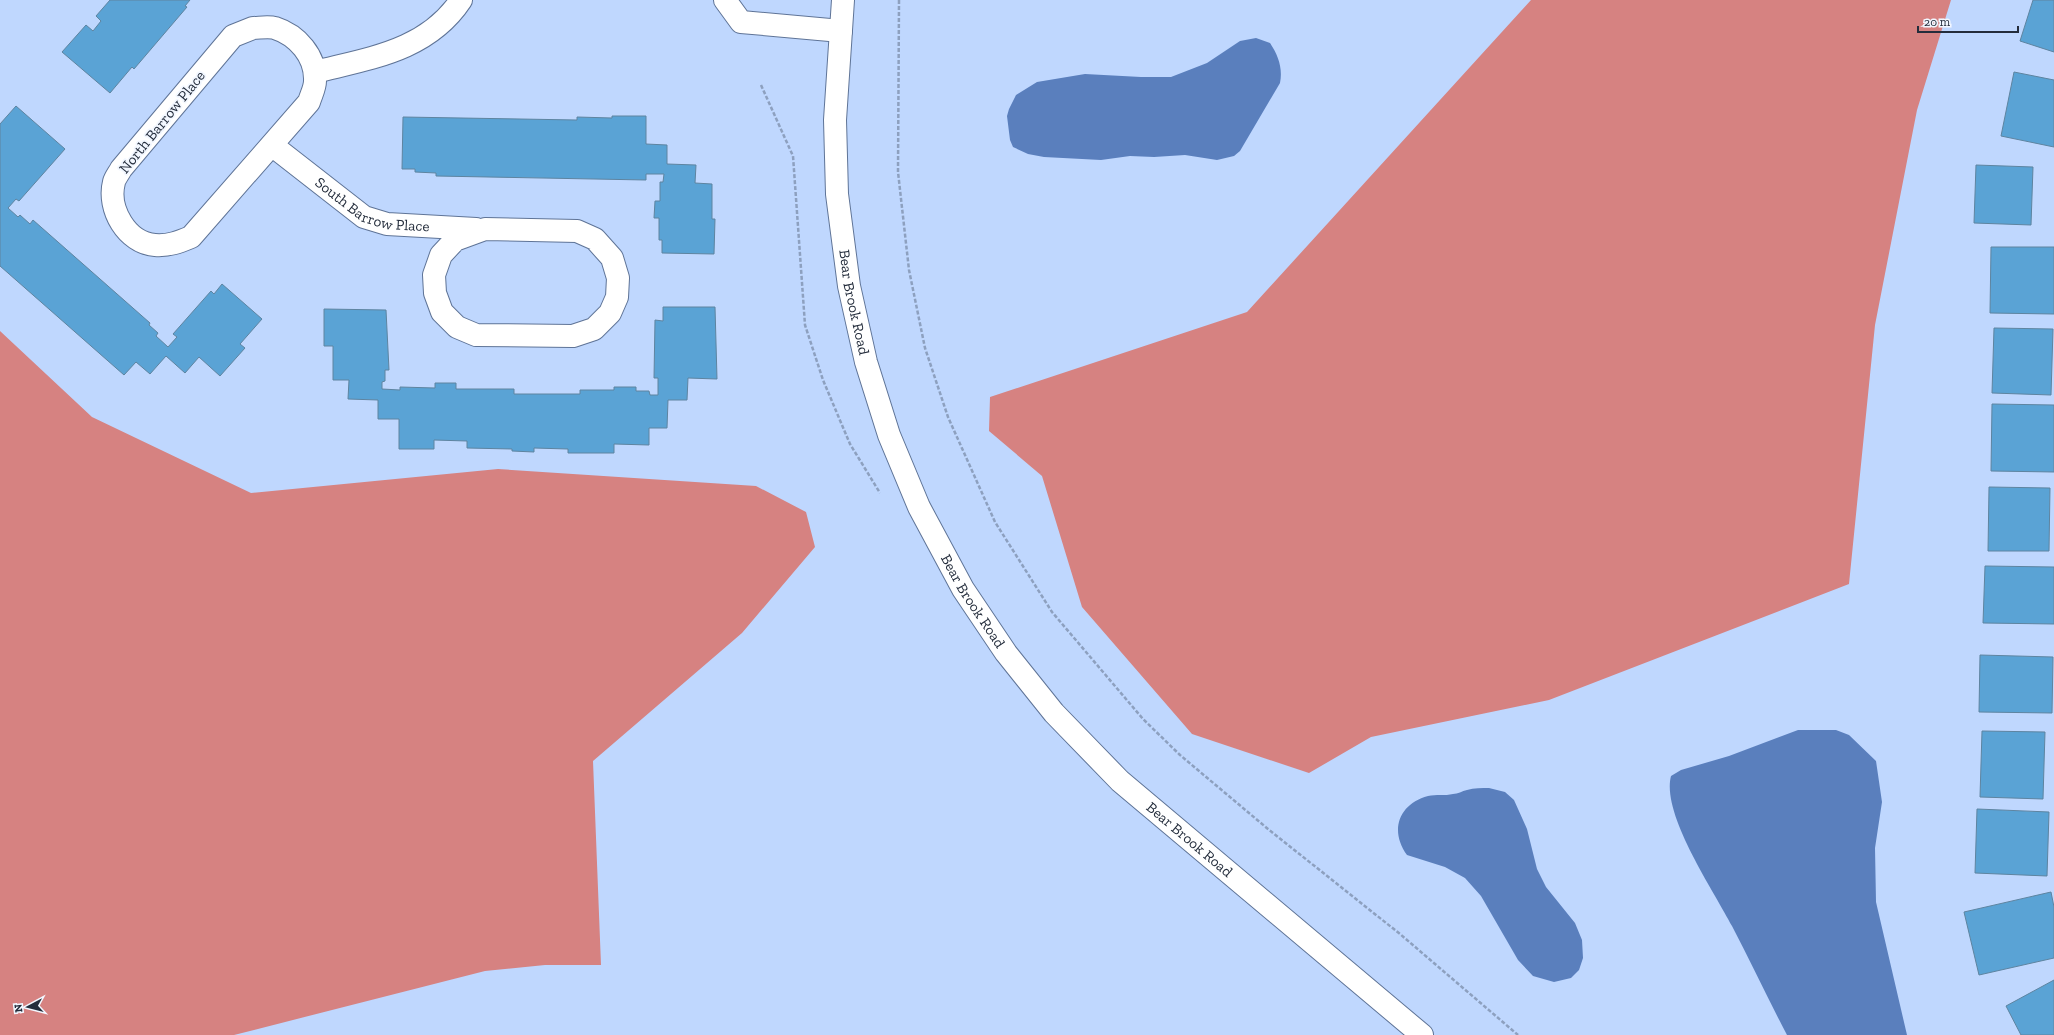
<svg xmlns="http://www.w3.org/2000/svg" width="2054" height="1035" font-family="'Zilla Slab',serif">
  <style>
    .forest { fill: #d68281 }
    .water { fill: #5a7fbd }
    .building { fill: #5aa3d5; stroke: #5e84a0 }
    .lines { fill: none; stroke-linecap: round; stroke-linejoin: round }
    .street-casing { stroke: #5f7497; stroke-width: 24 }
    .path { stroke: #8da0bf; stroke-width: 2.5; stroke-dasharray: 4 2; stroke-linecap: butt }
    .street { stroke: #fff; stroke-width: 22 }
    .labels { text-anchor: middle; stroke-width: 3.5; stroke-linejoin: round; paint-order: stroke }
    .street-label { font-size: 15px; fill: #232c3b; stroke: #f2f7ff }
  </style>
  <rect width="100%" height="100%" fill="#bfd7fe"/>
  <g class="forest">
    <polygon points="1531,0 1951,0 1917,110 1875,325 1849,584 1549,700 1371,737 1309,773 1192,734 1082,607 1042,476 989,431 990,397 1247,312"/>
    <polygon points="0,331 92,417 251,493 498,469 756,486 806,512 815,547 742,633 593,761 601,965 545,965 485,971 234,1035 0,1035"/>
  </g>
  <g class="water">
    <path d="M1256,38l14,5c8,12 13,25 10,40l-40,68 -6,5 -17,4 -32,-5 -31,2 -24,-1 -29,4 -57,-3 -16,-3 -15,-7 -3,-7 -3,-24 2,-7 7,-14 21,-13 48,-8 56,3h30l36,-14 33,-22z"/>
    <path d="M1798,730h38l13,5 27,26 6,41 -7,46 1,54 31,133h-120c-19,-36 -36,-73 -55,-109 -18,-35 -71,-112 -61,-150l10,-6 48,-14z"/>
    <path d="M1489,788l16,4 9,8 13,29 10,40 9,18 29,36 7,17 1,18 -4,12 -8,8 -17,4 -21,-6 -15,-16 -37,-64 -16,-18 -20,-11 -38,-12c-18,-25 -8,-51 21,-59 8,-2 17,0 25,-2 5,0 9,-3 14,-4 7,-2 15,-2 22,-2z"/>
  </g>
  <g class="building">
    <polygon points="110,0 190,0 185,6 187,7 134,69 132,67 110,93 62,52 86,25 93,31 101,21 96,16"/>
    <polygon points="2033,0 2054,0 2054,52 2020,41"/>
    <polygon points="2014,72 2054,80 2054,147 2001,136"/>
    <polygon points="16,106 65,149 19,201 16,199 8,208 18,217 20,215 30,224 33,220 150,323 149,325 158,333 156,336 168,347 177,337 173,334 211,291 214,294 222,284 262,319 240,344 245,348 220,376 199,357 185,373 166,356 150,374 136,362 124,375 0,266 0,124"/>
    <polygon points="612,116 646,116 646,144 667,145 667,164 696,165 695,183 712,184 712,219 715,219 714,254 662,253 662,240 659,240 659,218 654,218 655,201 660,201 660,182 663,182 664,174 646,174 646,180 436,176 436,173 415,172 415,169 402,169 403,117 577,120 577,117 612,118"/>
    <polygon points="1976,165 2033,167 2031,225 1974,223"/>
    <polygon points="1991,247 2054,247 2054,314 1990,313"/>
    <polygon points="663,307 715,307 717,379 688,378 687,400 668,400 667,428 649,428 649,445 614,444 614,453 568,453 568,449 534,448 534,452 512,451 512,449 467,448 467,441 434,440 434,449 399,449 399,419 378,419 378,400 348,399 349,380 333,380 333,346 324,346 324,309 386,310 389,370 385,370 385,381 382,382 382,389 400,390 400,387 435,388 435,383 456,383 456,389 514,389 514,394 580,394 580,390 614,390 614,387 636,387 636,391 649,391 650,395 658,395 658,378 654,378 655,320 663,321"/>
    <polygon points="1994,328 2053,329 2051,395 1992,393"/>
    <polygon points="1992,404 2054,405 2054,472 1991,471"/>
    <polygon points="1989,487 2050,488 2049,551 1988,551"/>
    <polygon points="1985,566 2054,567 2054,624 1983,623"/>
    <polygon points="1980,655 2053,657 2052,713 1979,712"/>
    <polygon points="1982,731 2045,732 2043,799 1980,797"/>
    <polygon points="1977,809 2049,812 2047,876 1975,873"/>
    <polygon points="2051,892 2054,907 2054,958 1979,975 1964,912"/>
    <polygon points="2054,980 2054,1035 2021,1035 2006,1006"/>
  </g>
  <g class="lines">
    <defs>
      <g id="street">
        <polyline points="725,0 741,22 841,31"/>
        <path id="s1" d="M843,0l-8,120 2,74 12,92 17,76 23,73 30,72 44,82 43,64 48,60 66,68 302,254"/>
        <path d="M253,28c6,0 15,-2 22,0 22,7 41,28 40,53 0,7 -4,14 -6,21l-118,135c-12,5 -22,9 -36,8 -28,-2 -48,-36 -41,-63 1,-4 5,-9 7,-13l112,-133z"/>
        <path d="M315,72c55,-14 112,-21 146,-72"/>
        <path id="s2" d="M273,146l91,71 23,7 89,5"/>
        <polygon points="485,229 577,231 595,239 612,258 618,278 617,297 610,313 594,329 573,336 476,335 457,327 442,312 435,293 434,275 441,255 455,240"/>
      </g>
    </defs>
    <use href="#street" class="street-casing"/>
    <g class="path">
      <polyline points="899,0 898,172 909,270 925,348 948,417 995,522 1052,612 1143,719 1180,755 1268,829 1400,934 1518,1035"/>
      <polyline points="761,85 793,156 805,325 823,380 850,444 880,493"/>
    </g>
    <use href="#street" class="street"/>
  </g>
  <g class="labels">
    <g class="street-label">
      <text transform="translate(162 122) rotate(-51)" y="5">North Barrow Place</text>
      <text dy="5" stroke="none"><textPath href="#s2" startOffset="119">South Barrow Place</textPath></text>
      <text dy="5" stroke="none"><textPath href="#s1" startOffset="304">Bear Brook Road</textPath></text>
      <text dy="5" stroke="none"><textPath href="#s1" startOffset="628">Bear Brook Road</textPath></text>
      <text dy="5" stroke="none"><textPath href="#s1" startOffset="952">Bear Brook Road</textPath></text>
    </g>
  </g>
  <g transform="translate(28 1007) rotate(263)" stroke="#f2f7ff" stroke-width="3" paint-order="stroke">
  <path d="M0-3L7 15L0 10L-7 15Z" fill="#232c3b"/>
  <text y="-6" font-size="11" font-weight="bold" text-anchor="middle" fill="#232c3b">N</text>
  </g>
  <path d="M1918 26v6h100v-6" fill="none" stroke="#232c3b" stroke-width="2"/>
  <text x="1924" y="26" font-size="12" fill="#232c3b" stroke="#f2f7ff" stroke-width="3" paint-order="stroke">20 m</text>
</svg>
